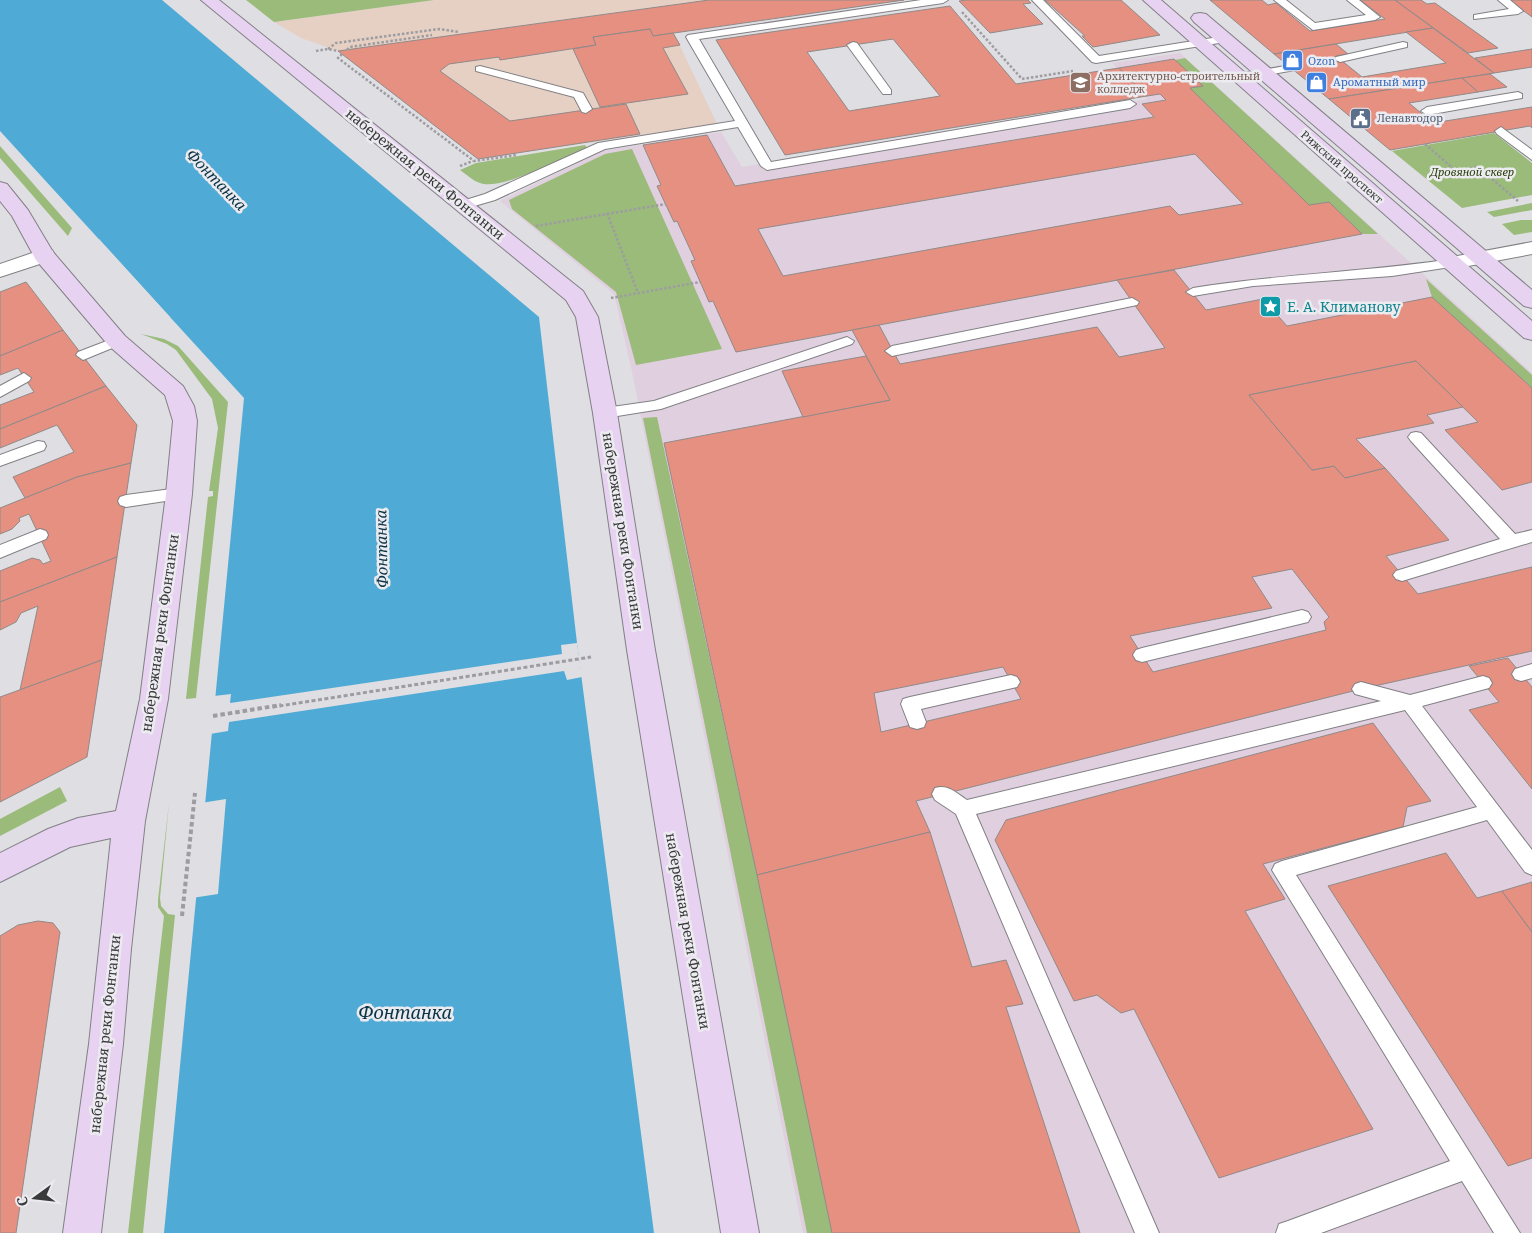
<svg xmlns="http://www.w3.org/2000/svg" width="1532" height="1233" font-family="'Noto Serif',serif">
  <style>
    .commercial { fill: #e6d0c4 }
    .industrial { fill: #e0cfdf }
    .green { fill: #9abb7a }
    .water { fill: #4fabd5 }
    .pier { fill: #dfdee3 }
    .building { fill: #e59081; stroke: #908a89; fill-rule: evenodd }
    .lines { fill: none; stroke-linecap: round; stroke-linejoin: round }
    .lane-casing { stroke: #818085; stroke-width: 2 }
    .street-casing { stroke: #818085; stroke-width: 2 }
    .secondary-casing { stroke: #818085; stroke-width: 2 }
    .path-far2 { stroke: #9d9ca0; stroke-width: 2.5; stroke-dasharray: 2.5 2; stroke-linecap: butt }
    .path-far1 { stroke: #9d9ca0; stroke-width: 3; stroke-dasharray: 4 2.5; stroke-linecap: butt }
    .path { stroke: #9d9ca0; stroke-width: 4; stroke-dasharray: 4.5 3; stroke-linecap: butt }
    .lane { fill: #fff; fill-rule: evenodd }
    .street { fill: #fff; fill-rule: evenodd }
    .secondary { fill: #e8d2f1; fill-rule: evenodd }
    .labels { text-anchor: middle; stroke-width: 5; stroke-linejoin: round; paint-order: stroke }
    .far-shop-label { font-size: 11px; fill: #366cbe; stroke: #ecebf0; text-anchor: start }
    .far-education-label { font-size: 11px; fill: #785e54; stroke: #ecebf0; text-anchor: start }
    .far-service-label { font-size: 11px; fill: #4e5e75; stroke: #ecebf0; text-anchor: start }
    .far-street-label { font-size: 11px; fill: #3a393c; stroke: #ecebf0 }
    .far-park-label { font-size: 11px; font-style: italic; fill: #273d07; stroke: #ecebf0 }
    .street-label { font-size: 14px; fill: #3a393c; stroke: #ecebf0 }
    .culture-label { font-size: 14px; fill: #0d838f; stroke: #ecebf0; text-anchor: start }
    .water-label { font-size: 15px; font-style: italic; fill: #0a3546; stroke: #ecebf0 }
    .near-water-label { font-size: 18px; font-style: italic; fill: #0a3546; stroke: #ecebf0 }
  </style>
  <rect width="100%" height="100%" fill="#dfdee3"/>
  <polygon class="commercial" points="434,0 904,0 674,33 717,124 478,159 338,51 301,38 274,22"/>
  <polygon class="industrial" points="1180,53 1532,373 1532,1233 803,1233 631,367 614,294 500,201 603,151 721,132 742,167 1147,99 1112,63"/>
  <g class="green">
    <polygon points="246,0 434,0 274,22"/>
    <polygon points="1185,58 1378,234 1362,234 1329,202 1309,205 1190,88 1202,86 1175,60"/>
    <polygon points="1494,133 1532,163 1532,195 1462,208 1392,151"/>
    <path d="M585,145l2,3c-22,9 -86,43 -107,35 -7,-2 -14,-9 -20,-13l16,-7z"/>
    <polygon points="0,146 72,228 68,236 0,158"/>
    <polygon points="632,149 722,349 636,365 616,292 512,209 509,200 605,154"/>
    <polygon points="1532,203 1532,210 1494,217 1487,212"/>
    <polygon points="1521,220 1532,220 1532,232 1514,235 1502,224"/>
    <polygon points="1426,279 1532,375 1532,388 1432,297"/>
    <polygon points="141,334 164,339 178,346 228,402 196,698 186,699 208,497 213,496 213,491 209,491 218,428 212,399 176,350 167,344"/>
    <polygon points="657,417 757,875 832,1233 807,1233 643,418"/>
    <polygon points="60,787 67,801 0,836 0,819"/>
    <polygon points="169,803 160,898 161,906 168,914 175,915 143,1233 128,1233 164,916 158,907 158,900"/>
  </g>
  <polygon class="water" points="0,0 162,0 539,317 577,643 654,1233 164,1233 244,398 0,131"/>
  <g class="pier">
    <polygon points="99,239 170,317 168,318 96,240"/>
    <polygon points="577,643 582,677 567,680 564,671 229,722 228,731 210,734 214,696 231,694 230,703 562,654 561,645"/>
    <polygon points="226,799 218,894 192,898 201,803"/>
  </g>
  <g class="building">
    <polygon points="709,0 904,0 653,36 650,29 593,37 596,45 500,60 499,57 449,64 440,71 510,121 626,104 640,134 478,159 338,51"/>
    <polygon points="966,0 1028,0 1031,3 1023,4 1043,24 990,33 959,1"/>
    <polygon points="1045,0 1121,0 1160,35 1093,47 1082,36 1085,36"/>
    <polygon points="1210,0 1262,0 1268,5 1276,3 1310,31 1385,19 1360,0 1395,0 1433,28 1274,54"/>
    <polygon points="1395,0 1421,0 1427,4 1435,3 1498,48 1468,53"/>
    <polygon points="1509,0 1532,0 1532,17"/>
    <path d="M950,6l66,78 103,-16 28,28 -362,59 -69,-115zM893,39l47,57 -91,15 -42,-59z"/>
    <polygon points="1433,28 1494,73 1329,99 1274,54 1336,44 1348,54 1336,56 1362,77 1446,63 1406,32"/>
    <polygon points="650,29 653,36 673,33 680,45 663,48 688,94 600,107 573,49 596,45 593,37"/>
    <polygon points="1532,49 1532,67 1494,73 1475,58"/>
    <path d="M1174,59l29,27 -13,2 119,117 20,-3 33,32 -626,118 -23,-51 -4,1 -18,-41 4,-1 -18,-39 -3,1 -17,-36 4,-1 -18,-40 64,-10 28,51 419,-69 -12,-13 24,-4 -6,-6 -13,2 -28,-28zM1195,154l48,50 -64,11 -9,-9 -387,70 -25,-47z"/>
    <polygon points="1490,74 1507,87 1478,92 1462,78"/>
    <polygon points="1462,78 1478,92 1409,103 1433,123 1532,107 1532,128 1530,126 1390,150 1329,99"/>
    <path d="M1174,270l32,40 57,-11 24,27 145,-29 100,91v94l-30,8 -57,-60 33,-8 -62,-61 -167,34 63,75 22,-4 11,12 40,-10 64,72 -63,16 32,38 114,-27v84l-171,38 -445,112 14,31 -173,43 -93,-432 226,-43 -38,-70 27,-5 21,39 197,-37 22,30 46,-9 -48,-68zM1292,569l37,48 -5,5 2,8 -173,42 -23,-36 142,-28 -20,-31zM1003,667l18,32 -140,33 -7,-39z"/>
    <polygon points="26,282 63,330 0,356 0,292"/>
    <polygon points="63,330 106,386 0,429 0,405 34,392 18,368 0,375 0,356"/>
    <polygon points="866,356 890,400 803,417 782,371"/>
    <polygon points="1416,361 1463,407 1427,415 1434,423 1356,439 1385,468 1345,478 1334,466 1312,470 1249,395"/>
    <polygon points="106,386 137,425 131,463 77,477 25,498 13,477 74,452 57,425 0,448 0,429"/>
    <polygon points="131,463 117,557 0,602 0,571 32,558 40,560 43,564 51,561 29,514 19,518 20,521 12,529 0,534 0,508 77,477"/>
    <polygon points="117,557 102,660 20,690 38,606 21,613 16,622 0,630 0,602"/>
    <polygon points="1508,658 1532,687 1532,789 1469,710 1499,702 1469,666"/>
    <polygon points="102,660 87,757 0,802 0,697"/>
    <polygon points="1373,723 1431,801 1407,807 1403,827 1263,864 1285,899 1245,911 1373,1129 1219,1178 1134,1009 1121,1013 1097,995 1074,1001 995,840 1006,820"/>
    <polygon points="930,832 972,967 1006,960 1023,1004 1006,1007 1080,1233 832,1233 757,875"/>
    <polygon points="1446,853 1477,898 1502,891 1532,932 1532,1158 1508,1166 1328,886"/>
    <polygon points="1532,882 1532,932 1502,891"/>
    <polygon points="38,921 53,923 60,932 16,1233 0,1233 0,936 18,925"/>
  </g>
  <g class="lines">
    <defs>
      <g id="lane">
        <polygon points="921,0 948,0 943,3 699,39 771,162 1130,100 1136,104 1130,108 767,170 761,166 738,127 605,149 495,200 464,209 458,205 459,202 485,194 598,143 735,121 686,37 688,35"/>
        <polygon points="1032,0 1043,0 1099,56 1225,36 1231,39 1225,42 1096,63 1092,62"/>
        <polygon points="1274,0 1286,0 1315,23 1366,15 1347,0 1359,0 1380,17 1375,20 1313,30"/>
        <polygon points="1498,0 1510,0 1523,11 1518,14 1474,19 1474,15 1509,9"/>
        <polygon points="853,42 857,43 891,90 891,94 883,94 847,45"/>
        <polygon points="1403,42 1407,43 1407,47 1340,62 1334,59 1336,57"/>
        <polygon points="1291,65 1297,68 1295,70 1239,80 1233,77 1239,74"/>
        <polygon points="480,66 583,93 592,109 586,113 582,112 574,97 476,71 476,67"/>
        <polygon points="1518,92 1522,94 1522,98 1427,115 1421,111 1427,107"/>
        <polygon points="1501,127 1532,150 1532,160 1497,134 1495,131"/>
        <path d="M1452,259l7,4 -2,3 -65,10 -139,10 -60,10 -7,-4 7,-4c86,-14 173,-16 259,-29z"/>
        <polygon points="1132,298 1139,302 1137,305 892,356 885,351 892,346"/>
        <polygon points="117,337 124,341 122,344 83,360 76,355 78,352"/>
        <polygon points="847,337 854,341 852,344 661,409 605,418 597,413 605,408 654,401"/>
        <polygon points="24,373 31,378 29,381 0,397 0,386"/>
        <polygon points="1416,432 1421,433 1515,534 1532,530 1532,542 1402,581 1396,579 1393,575 1396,571 1500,539 1411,441 1408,437 1411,433"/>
        <polygon points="38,441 44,442 46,446 44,450 0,466 0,455"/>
        <polygon points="179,488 185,490 187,494 185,498 126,507 120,505 118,501 120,497 126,495"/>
        <polygon points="40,529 46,531 48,535 46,539 0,558 0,545"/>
        <polygon points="1302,610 1308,612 1311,617 1308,622 1142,662 1136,660 1133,655 1136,650 1142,648"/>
        <polygon points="1532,664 1532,678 1521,681 1515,679 1512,674 1515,669"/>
        <polygon points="1011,675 1017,677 1020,682 1017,687 921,709 926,722 924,727 917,729 910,727 901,704 903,699 910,697"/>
        <path d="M1483,676l6,2 3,5 -3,5 -67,18 110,144v25l-7,-3 -38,-52 -191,55 224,358h-26l-32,-52 -141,52h-45l3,-9 9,-3 162,-60 -178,-291 3,-6 7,-3 195,-54 -72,-97 -429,104 183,419h-24l-179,-419 -21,-14 -3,-6 3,-6c13,-4 21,5 32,12l414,-99 -26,-7 -3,-5 3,-5 6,-2 49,13z"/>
      </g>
      <g id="street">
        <polygon points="1532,242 1532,254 1452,269 1444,268 1441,263 1444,258 1452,257"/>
        <polygon points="44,249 52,250 55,255 52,260 0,277 0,264"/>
      </g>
      <g id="secondary">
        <polygon points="201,0 219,0 583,291 598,317 617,413 655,650 759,1233 721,1233 627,650 593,413 576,317 566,300"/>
        <polygon points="1143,0 1161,0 1532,321 1532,340 1524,338"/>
        <polygon points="1200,13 1206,14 1532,290 1532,308 1524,306 1194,22 1191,18 1194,14"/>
        <polygon points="0,182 7,184 28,210 53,252 125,336 183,386 194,406 197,421 192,494 168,699 145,821 131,949 123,1044 101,1233 63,1233 89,1044 111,838 70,847 0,882 0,853 48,829 78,818 116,811 140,699 166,494 173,421 165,395 109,346 36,260 12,216 0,201"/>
      </g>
    </defs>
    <use href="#lane" class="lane-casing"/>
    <use href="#street" class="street-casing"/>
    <use href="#secondary" class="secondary-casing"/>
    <g class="path-far2">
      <polyline points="962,12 1022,79 1073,71"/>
      <polyline points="328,49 336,43 439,29 459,32"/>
      <polyline points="347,50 350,47 432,35"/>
      <polyline points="316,51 328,49 338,51"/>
      <polyline points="342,54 338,58 474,161 517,155"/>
      <polyline points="1425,144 1456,171"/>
      <polyline points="460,166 473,161"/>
      <polyline points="1430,176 1478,167 1518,201"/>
      <polyline points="607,213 638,293"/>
      <polyline points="536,226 666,204"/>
      <polyline points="611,298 700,282"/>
    </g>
    <polyline class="path-far1" points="273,707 591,657"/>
    <g class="path">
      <polyline points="213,716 281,705"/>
      <polyline points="182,916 195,793"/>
    </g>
    <use href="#lane" class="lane"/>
    <use href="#street" class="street"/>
    <use href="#secondary" class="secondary"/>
  </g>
  <defs>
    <symbol id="shop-square" viewBox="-11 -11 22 22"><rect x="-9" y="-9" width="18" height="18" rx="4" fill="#3f7fe0" stroke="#ecebf0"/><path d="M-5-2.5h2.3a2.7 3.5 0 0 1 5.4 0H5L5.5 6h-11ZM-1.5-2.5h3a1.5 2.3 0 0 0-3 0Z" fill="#fff"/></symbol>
    <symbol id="university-square" viewBox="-11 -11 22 22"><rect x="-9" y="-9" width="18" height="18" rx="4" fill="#8d6e63" stroke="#ecebf0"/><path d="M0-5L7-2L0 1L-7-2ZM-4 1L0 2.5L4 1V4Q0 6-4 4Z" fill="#fff"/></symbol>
    <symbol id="civic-square" viewBox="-11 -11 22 22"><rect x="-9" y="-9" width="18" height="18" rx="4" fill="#5c6f8a" stroke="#ecebf0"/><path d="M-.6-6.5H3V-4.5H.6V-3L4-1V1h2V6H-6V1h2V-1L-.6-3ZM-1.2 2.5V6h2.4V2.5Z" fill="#fff"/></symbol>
    <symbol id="sight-square" viewBox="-11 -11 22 22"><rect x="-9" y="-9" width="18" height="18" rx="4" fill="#0f9aa8" stroke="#ecebf0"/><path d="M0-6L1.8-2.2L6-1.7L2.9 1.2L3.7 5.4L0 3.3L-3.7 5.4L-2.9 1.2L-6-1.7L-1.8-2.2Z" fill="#fff"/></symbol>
  </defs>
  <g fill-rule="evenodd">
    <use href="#shop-square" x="1280" y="48" width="25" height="25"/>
    <use href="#university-square" x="1068" y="70" width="25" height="25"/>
    <use href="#shop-square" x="1304" y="70" width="25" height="25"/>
    <use href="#civic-square" x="1348" y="106" width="25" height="25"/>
    <use href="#sight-square" x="1258" y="294" width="25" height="25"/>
  </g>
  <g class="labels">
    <g class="far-shop-label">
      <text x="1308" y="65">Ozon</text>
      <text x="1333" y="86">Ароматный мир</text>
    </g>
    <g class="far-education-label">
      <text x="1097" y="80">Архитектурно-строительный<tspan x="1097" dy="13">колледж</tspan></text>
    </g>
    <g class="far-service-label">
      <text x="1377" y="122">Ленавтодор</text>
    </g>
    <g class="far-street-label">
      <text transform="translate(1342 167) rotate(41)" y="4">Рижский проспект</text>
    </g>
    <g class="far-park-label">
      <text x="1472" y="176">Дровяной сквер</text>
    </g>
    <g class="street-label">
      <text transform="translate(425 174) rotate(39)" y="5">набережная реки Фонтанки</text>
      <text transform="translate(623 531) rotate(81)" y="5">набережная реки Фонтанки</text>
      <text transform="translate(160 633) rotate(-82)" y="5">набережная реки Фонтанки</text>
      <text transform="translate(688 931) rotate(80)" y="5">набережная реки Фонтанки</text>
      <text transform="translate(105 1034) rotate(-84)" y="5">набережная реки Фонтанки</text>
    </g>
    <g class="culture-label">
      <text x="1287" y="312">Е. А. Климанову</text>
    </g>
    <g class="water-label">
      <text transform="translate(216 180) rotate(46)" y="5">Фонтанка</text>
      <text transform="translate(382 549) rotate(-91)" y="5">Фонтанка</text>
    </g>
    <g class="near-water-label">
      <text x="405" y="1019">Фонтанка</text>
    </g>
  </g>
  <g transform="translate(35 1198) rotate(255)" stroke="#ecebf0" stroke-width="4" paint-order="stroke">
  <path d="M0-4L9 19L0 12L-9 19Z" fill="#3a393c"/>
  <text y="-8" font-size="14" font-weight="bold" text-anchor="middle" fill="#3a393c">С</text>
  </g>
</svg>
